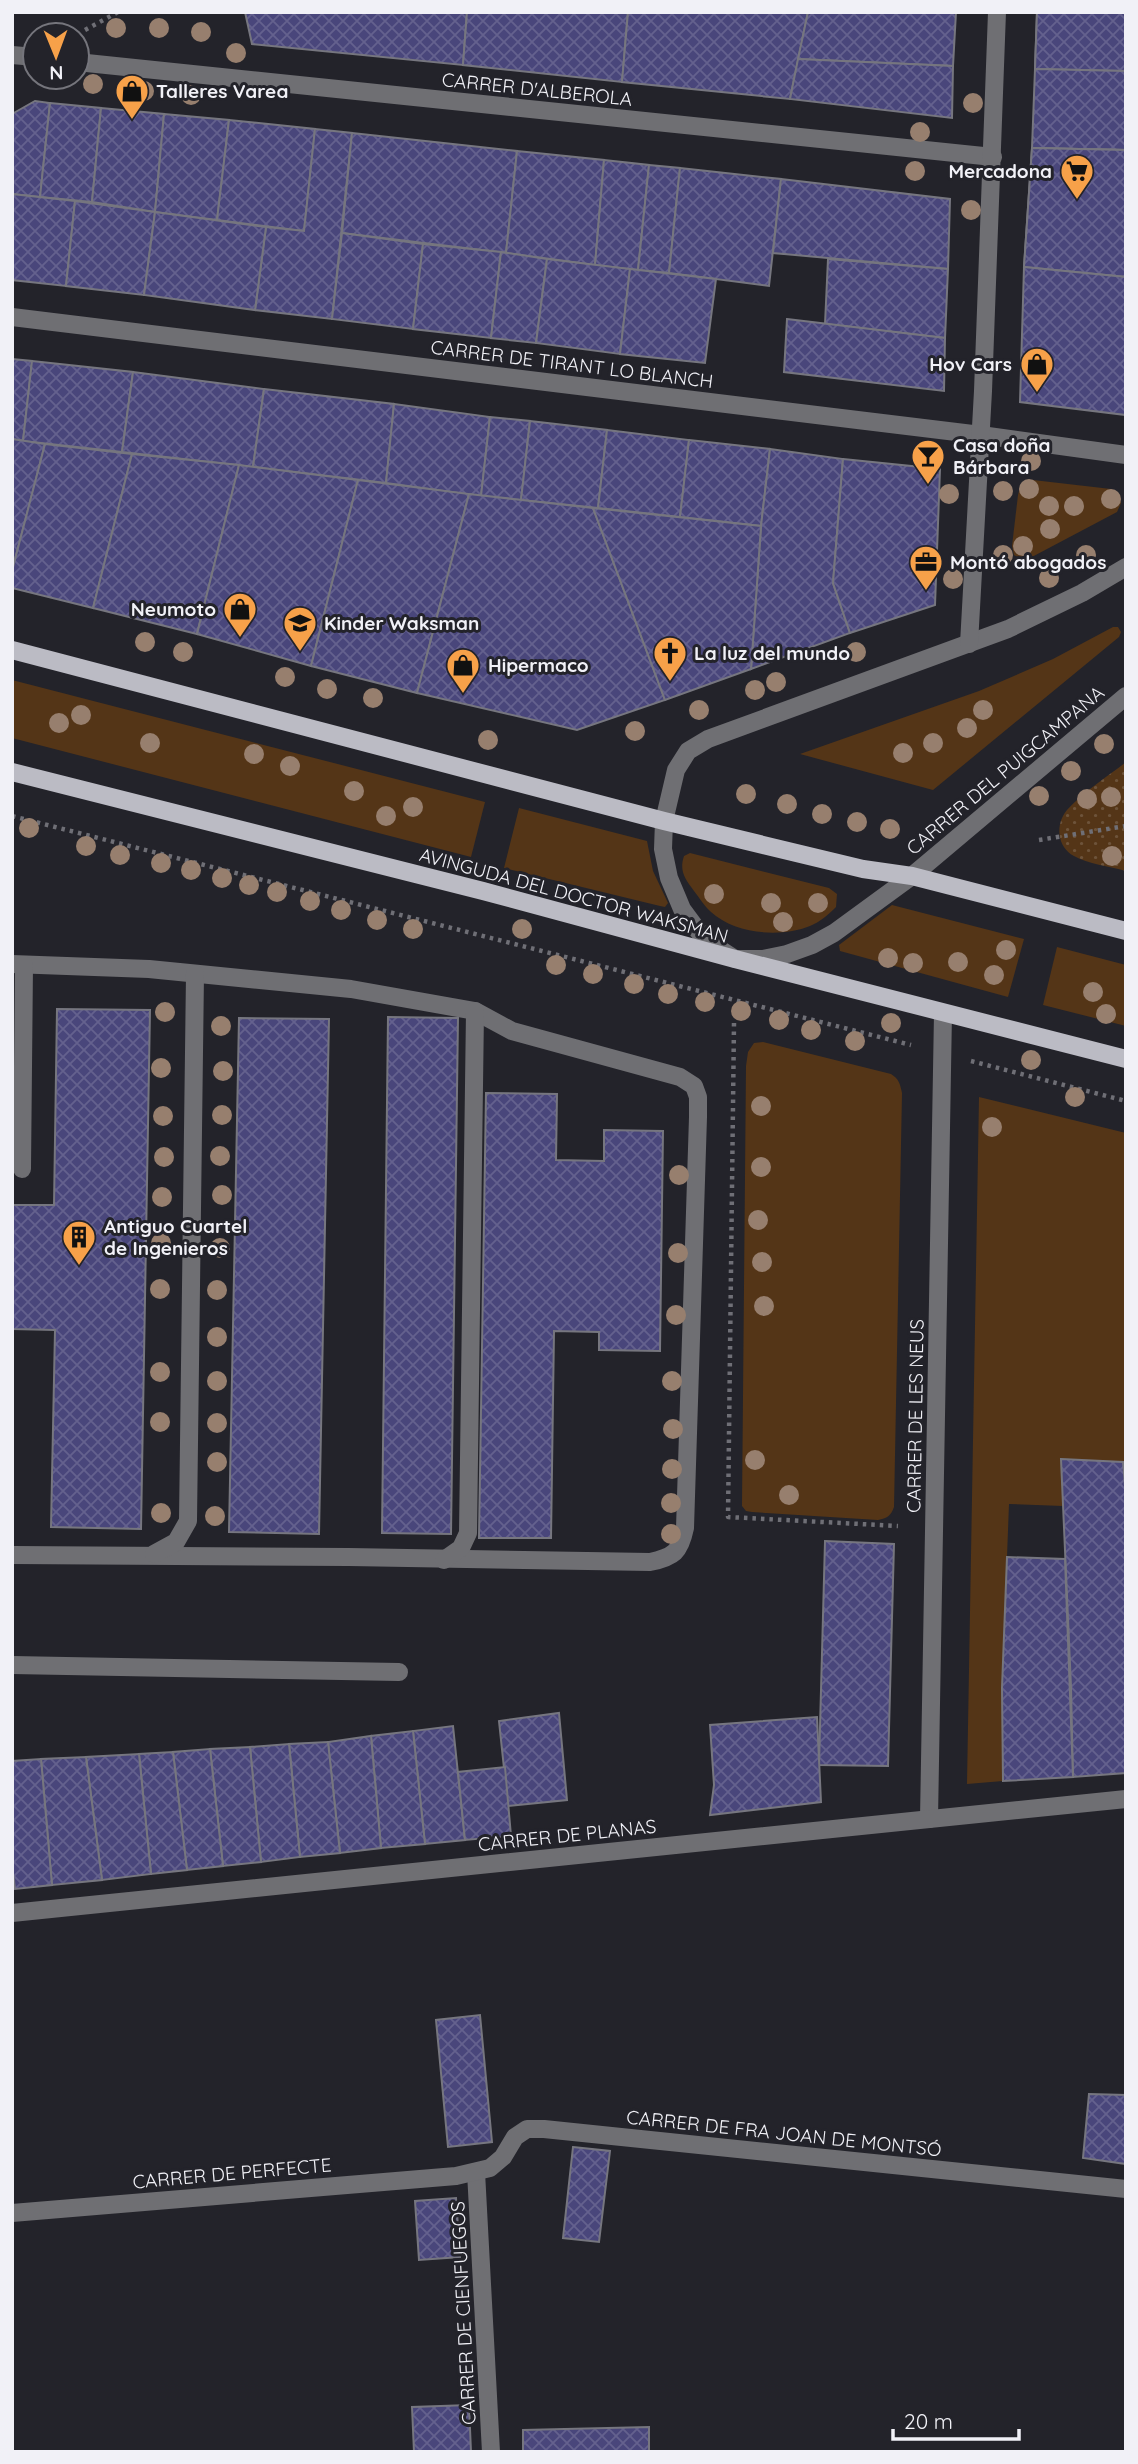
<svg xmlns="http://www.w3.org/2000/svg" width="1138" height="2464" font-family="Quicksand,sans-serif">
  <style>
    .green { fill: #543517 }
    .park { fill: url(#park-dots) }
    .building { fill: url(#building-cross-hatch); stroke: #76767f; stroke-width: 2 }
    .lines { fill: none; stroke-linecap: round; stroke-linejoin: round }
    .path { stroke: #6f6f76; stroke-width: 4.5; stroke-dasharray: 3.5 5; stroke-linecap: butt }
    .minor { stroke: #6f6f73; stroke-width: 18 }
    .major { stroke: #bbbbc4; stroke-width: 18 }
    .tree { fill: #977f6e }
    .labels { text-anchor: middle; stroke-width: 6; stroke-linejoin: round; paint-order: stroke }
    .street-label { font-size: 19px; fill: #f1f1f7; stroke: #23232a }
    .poi-label { font-size: 19px; font-weight: bold; fill: #f1f1f7; stroke: #23232a; text-anchor: start }
  </style>
  <defs>
    <pattern id="park-dots" width="8" height="8" patternUnits="userSpaceOnUse" patternTransform="scale(1.75)"><rect width="8" height="8" fill="#543517"/><path d="M2 2h.1M6 6h.1" fill="none" stroke="#6d533a" stroke-width="1.8" stroke-linecap="round"/></pattern>
    <pattern id="building-cross-hatch" width="8" height="8" patternUnits="userSpaceOnUse" patternTransform="scale(1.75)"><rect width="8" height="8" fill="#49467b"/><path d="M0 0l8 8M0 8l8-8" fill="none" stroke="#64618e"/></pattern>
  </defs>
  <rect width="100%" height="100%" fill="#23232a"/>
  <g class="green">
    <polygon points="1033,480 1111,489 1118,493 1121,503 1117,512 1030,558 1021,559 1014,555 1012,546 1018,495 1020,487"/>
    <polygon points="1113,627 1118,627 1121,632 1119,637 933,790 800,754 979,691 1053,659"/>
    <polygon points="12,680 485,802 471,857 12,738"/>
    <polygon points="519,808 647,841 653,871 668,903 665,907 660,906 504,868"/>
    <path d="M690,853l139,35 8,6 -1,13c-8,8 -16,15 -26,19 -30,12 -75,8 -99,-14 -7,-6 -12,-15 -17,-21 -9,-12 -15,-20 -10,-35z"/>
    <polygon points="892,905 1024,939 1008,997 840,951 839,945"/>
    <polygon points="1057,947 1126,965 1126,1026 1043,1005"/>
    <path d="M763,1042l128,32c8,5 9,10 11,19l-8,414c-3,9 -7,11 -16,13l-126,-8 -6,-1 -4,-5 4,-440 2,-14 6,-9z"/>
    <polygon points="979,1097 1126,1133 1126,1462 1061,1459 1063,1506 1009,1504 1002,1688 1003,1781 967,1784"/>
  </g>
  <path class="park" d="M1126,762v109c-17,-5 -38,-7 -52,-15 -17,-9 -19,-32 -7,-46 16,-18 40,-33 59,-48z"/>
  <g class="building">
    <polygon points="245,12 467,12 463,65 252,44"/>
    <polygon points="467,12 628,12 622,82 463,65"/>
    <polygon points="628,12 808,12 790,99 622,82"/>
    <polygon points="808,12 956,12 953,66 798,59"/>
    <polygon points="1037,12 1126,12 1126,71 1035,69"/>
    <polygon points="1037,12 1126,12 1126,71 1035,69"/>
    <polygon points="798,59 953,66 952,118 790,99"/>
    <polygon points="1035,69 1126,71 1126,150 1032,148"/>
    <polygon points="35,101 50,103 40,197 12,194 12,114"/>
    <polygon points="50,103 101,108 92,202 40,197"/>
    <polygon points="101,108 164,114 155,212 92,202"/>
    <polygon points="164,114 229,120 217,220 155,212"/>
    <polygon points="229,120 315,129 304,231 217,220"/>
    <polygon points="315,129 352,133 332,319 255,310 266,227 304,231"/>
    <polygon points="352,133 517,151 506,253 342,233"/>
    <polygon points="1032,148 1126,150 1126,277 1024,267"/>
    <polygon points="1032,148 1126,150 1126,277 1024,267"/>
    <polygon points="517,151 604,160 595,265 506,253"/>
    <polygon points="604,160 649,165 638,270 595,265"/>
    <polygon points="649,165 680,168 669,273 638,270"/>
    <polygon points="680,168 781,179 769,286 669,273"/>
    <polygon points="781,179 950,199 948,269 773,253"/>
    <polygon points="12,194 75,201 66,286 12,280"/>
    <polygon points="75,201 155,212 144,295 66,286"/>
    <polygon points="155,212 266,227 255,310 144,295"/>
    <polygon points="342,233 423,244 413,329 332,319"/>
    <polygon points="423,244 501,252 491,338 413,329"/>
    <polygon points="501,252 547,259 536,343 491,338"/>
    <polygon points="547,259 630,269 620,354 536,343"/>
    <polygon points="828,259 948,269 945,338 825,324"/>
    <polygon points="1024,267 1126,277 1126,415 1020,402"/>
    <polygon points="630,269 716,279 705,363 620,354"/>
    <polygon points="787,319 945,338 944,391 784,372"/>
    <polygon points="12,359 32,361 23,441 12,439"/>
    <polygon points="32,361 133,372 122,452 23,441"/>
    <polygon points="133,372 264,389 253,467 122,452"/>
    <polygon points="264,389 394,404 386,483 253,467"/>
    <polygon points="394,404 490,417 481,496 386,483"/>
    <polygon points="490,417 530,421 521,500 481,496"/>
    <polygon points="530,421 607,430 598,508 521,500"/>
    <polygon points="607,430 689,440 680,517 598,508"/>
    <polygon points="12,439 45,444 12,571"/>
    <polygon points="689,440 770,449 761,526 680,517"/>
    <polygon points="45,444 132,454 93,608 12,588 12,571"/>
    <polygon points="770,449 843,459 833,583 850,633 751,669 761,526"/>
    <polygon points="132,454 239,465 197,634 93,608"/>
    <polygon points="843,459 940,469 935,605 850,633 833,583"/>
    <polygon points="239,465 358,480 311,666 197,634"/>
    <polygon points="358,480 469,494 417,693 311,666"/>
    <polygon points="469,494 593,508 665,700 577,730 417,693"/>
    <polygon points="593,508 761,526 751,669 665,700"/>
    <polygon points="57,1009 150,1010 141,1529 51,1527 55,1330 12,1329 12,1205 54,1205"/>
    <polygon points="388,1017 458,1018 451,1534 382,1533"/>
    <polygon points="239,1018 329,1019 319,1534 229,1532"/>
    <polygon points="486,1093 557,1094 556,1160 604,1161 604,1130 663,1131 660,1351 599,1350 599,1332 554,1331 551,1538 479,1538"/>
    <polygon points="1061,1459 1123,1462 1126,1497 1126,1773 1073,1777 1071,1687"/>
    <polygon points="825,1541 894,1544 888,1766 819,1765"/>
    <polygon points="1007,1557 1065,1559 1073,1777 1003,1781 1002,1688"/>
    <polygon points="559,1713 567,1800 508,1806 499,1721"/>
    <polygon points="817,1717 821,1802 710,1815 714,1785 710,1725"/>
    <polygon points="453,1726 465,1840 425,1844 413,1731"/>
    <polygon points="413,1731 425,1844 381,1848 371,1736"/>
    <polygon points="371,1736 381,1848 340,1853 328,1742"/>
    <polygon points="328,1742 340,1853 300,1857 289,1744"/>
    <polygon points="289,1744 300,1857 261,1862 250,1747"/>
    <polygon points="250,1747 261,1862 223,1866 210,1749"/>
    <polygon points="210,1749 223,1866 187,1870 173,1752"/>
    <polygon points="173,1752 187,1870 151,1874 139,1754"/>
    <polygon points="139,1754 151,1874 102,1880 86,1757"/>
    <polygon points="86,1757 102,1880 52,1885 41,1759"/>
    <polygon points="41,1759 52,1885 15,1889 12,1864 12,1761"/>
    <polygon points="505,1767 511,1836 465,1840 458,1772"/>
    <polygon points="480,2015 492,2142 448,2147 436,2020"/>
    <polygon points="1089,2094 1126,2095 1126,2164 1083,2158"/>
    <polygon points="573,2147 610,2151 599,2242 563,2238"/>
    <polygon points="456,2198 460,2257 419,2260 415,2201"/>
    <polygon points="469,2405 471,2452 414,2452 412,2407"/>
    <polygon points="649,2427 649,2452 523,2452 523,2430"/>
  </g>
  <g class="lines">
    <g class="path">
      <polyline points="85,30 118,12"/>
      <polyline points="12,816 911,1045"/>
      <polyline points="1039,840 1126,826"/>
      <polyline points="734,1023 728,1517 898,1526"/>
      <polyline points="971,1061 1126,1101"/>
    </g>
    <g class="minor">
      <polyline points="12,55 35,57"/>
      <polyline points="77,62 993,157"/>
      <polyline points="12,317 981,435 1126,455"/>
      <polyline points="1126,567 1082,593 1008,629 708,739 688,751 676,770 664,821 663,849 669,878 682,909 699,932 715,946 735,959 763,959 787,954 812,945 834,933 912,876 1126,696"/>
      <polyline points="969,644 983,391 997,12"/>
      <path d="M12,964l137,5 202,20 124,22 37,20 168,46 14,9 4,11v20l-13,411c-5,24 -11,29 -35,34l-301,-5 -337,-2"/>
      <polyline points="22,1169 24,965"/>
      <polyline points="154,1554 176,1542 188,1521 195,974"/>
      <polyline points="444,1560 461,1548 468,1533 475,1011"/>
      <polyline points="12,1665 399,1672"/>
      <polyline points="929,1819 943,1013"/>
      <polyline points="12,1913 1126,1799"/>
      <polyline points="476,2172 491,2452"/>
      <polyline points="12,2213 456,2176 490,2168 503,2157 515,2137 527,2129 544,2129 1126,2189"/>
    </g>
    <g class="major">
      <polyline points="12,650 664,821 863,869 912,876 1126,931"/>
      <polyline points="12,772 483,891 735,959 1126,1059"/>
    </g>
  </g>
  <g class="tree">
    <circle cx="116" cy="28" r="10"/>
    <circle cx="159" cy="28" r="10"/>
    <circle cx="201" cy="32" r="10"/>
    <circle cx="236" cy="53" r="10"/>
    <circle cx="93" cy="84" r="10"/>
    <circle cx="144" cy="91" r="10"/>
    <circle cx="191" cy="95" r="10"/>
    <circle cx="973" cy="103" r="10"/>
    <circle cx="920" cy="132" r="10"/>
    <circle cx="915" cy="171" r="10"/>
    <circle cx="971" cy="210" r="10"/>
    <circle cx="1031" cy="461" r="10"/>
    <circle cx="1029" cy="489" r="10"/>
    <circle cx="1003" cy="491" r="10"/>
    <circle cx="949" cy="494" r="10"/>
    <circle cx="1111" cy="499" r="10"/>
    <circle cx="1049" cy="506" r="10"/>
    <circle cx="1074" cy="506" r="10"/>
    <circle cx="1050" cy="529" r="10"/>
    <circle cx="1023" cy="546" r="10"/>
    <circle cx="1003" cy="555" r="10"/>
    <circle cx="1086" cy="555" r="10"/>
    <circle cx="1049" cy="578" r="10"/>
    <circle cx="953" cy="579" r="10"/>
    <circle cx="145" cy="642" r="10"/>
    <circle cx="183" cy="652" r="10"/>
    <circle cx="856" cy="652" r="10"/>
    <circle cx="285" cy="677" r="10"/>
    <circle cx="776" cy="682" r="10"/>
    <circle cx="327" cy="689" r="10"/>
    <circle cx="755" cy="690" r="10"/>
    <circle cx="373" cy="698" r="10"/>
    <circle cx="699" cy="710" r="10"/>
    <circle cx="983" cy="710" r="10"/>
    <circle cx="81" cy="715" r="10"/>
    <circle cx="59" cy="723" r="10"/>
    <circle cx="967" cy="728" r="10"/>
    <circle cx="635" cy="731" r="10"/>
    <circle cx="488" cy="740" r="10"/>
    <circle cx="150" cy="743" r="10"/>
    <circle cx="933" cy="743" r="10"/>
    <circle cx="1104" cy="744" r="10"/>
    <circle cx="903" cy="753" r="10"/>
    <circle cx="254" cy="754" r="10"/>
    <circle cx="290" cy="766" r="10"/>
    <circle cx="1071" cy="771" r="10"/>
    <circle cx="354" cy="791" r="10"/>
    <circle cx="746" cy="794" r="10"/>
    <circle cx="1039" cy="796" r="10"/>
    <circle cx="1111" cy="797" r="10"/>
    <circle cx="1087" cy="799" r="10"/>
    <circle cx="787" cy="804" r="10"/>
    <circle cx="413" cy="807" r="10"/>
    <circle cx="822" cy="814" r="10"/>
    <circle cx="386" cy="816" r="10"/>
    <circle cx="857" cy="822" r="10"/>
    <circle cx="29" cy="828" r="10"/>
    <circle cx="890" cy="829" r="10"/>
    <circle cx="86" cy="846" r="10"/>
    <circle cx="120" cy="855" r="10"/>
    <circle cx="1112" cy="856" r="10"/>
    <circle cx="161" cy="863" r="10"/>
    <circle cx="191" cy="870" r="10"/>
    <circle cx="222" cy="878" r="10"/>
    <circle cx="249" cy="885" r="10"/>
    <circle cx="277" cy="892" r="10"/>
    <circle cx="714" cy="894" r="10"/>
    <circle cx="310" cy="901" r="10"/>
    <circle cx="771" cy="903" r="10"/>
    <circle cx="818" cy="903" r="10"/>
    <circle cx="341" cy="910" r="10"/>
    <circle cx="377" cy="920" r="10"/>
    <circle cx="783" cy="922" r="10"/>
    <circle cx="413" cy="929" r="10"/>
    <circle cx="522" cy="929" r="10"/>
    <circle cx="1006" cy="950" r="10"/>
    <circle cx="888" cy="958" r="10"/>
    <circle cx="958" cy="962" r="10"/>
    <circle cx="913" cy="963" r="10"/>
    <circle cx="556" cy="965" r="10"/>
    <circle cx="593" cy="974" r="10"/>
    <circle cx="994" cy="975" r="10"/>
    <circle cx="634" cy="984" r="10"/>
    <circle cx="1093" cy="992" r="10"/>
    <circle cx="668" cy="994" r="10"/>
    <circle cx="705" cy="1002" r="10"/>
    <circle cx="741" cy="1011" r="10"/>
    <circle cx="165" cy="1012" r="10"/>
    <circle cx="1106" cy="1014" r="10"/>
    <circle cx="779" cy="1020" r="10"/>
    <circle cx="891" cy="1023" r="10"/>
    <circle cx="221" cy="1026" r="10"/>
    <circle cx="811" cy="1030" r="10"/>
    <circle cx="855" cy="1041" r="10"/>
    <circle cx="1031" cy="1060" r="10"/>
    <circle cx="161" cy="1068" r="10"/>
    <circle cx="223" cy="1071" r="10"/>
    <circle cx="1075" cy="1097" r="10"/>
    <circle cx="761" cy="1106" r="10"/>
    <circle cx="222" cy="1115" r="10"/>
    <circle cx="163" cy="1116" r="10"/>
    <circle cx="992" cy="1127" r="10"/>
    <circle cx="220" cy="1156" r="10"/>
    <circle cx="164" cy="1157" r="10"/>
    <circle cx="761" cy="1167" r="10"/>
    <circle cx="679" cy="1175" r="10"/>
    <circle cx="222" cy="1195" r="10"/>
    <circle cx="162" cy="1197" r="10"/>
    <circle cx="758" cy="1220" r="10"/>
    <circle cx="161" cy="1243" r="10"/>
    <circle cx="220" cy="1248" r="10"/>
    <circle cx="678" cy="1253" r="10"/>
    <circle cx="762" cy="1262" r="10"/>
    <circle cx="160" cy="1289" r="10"/>
    <circle cx="217" cy="1290" r="10"/>
    <circle cx="764" cy="1306" r="10"/>
    <circle cx="676" cy="1315" r="10"/>
    <circle cx="217" cy="1337" r="10"/>
    <circle cx="160" cy="1372" r="10"/>
    <circle cx="217" cy="1381" r="10"/>
    <circle cx="672" cy="1381" r="10"/>
    <circle cx="160" cy="1422" r="10"/>
    <circle cx="217" cy="1423" r="10"/>
    <circle cx="673" cy="1429" r="10"/>
    <circle cx="755" cy="1460" r="10"/>
    <circle cx="217" cy="1462" r="10"/>
    <circle cx="672" cy="1469" r="10"/>
    <circle cx="789" cy="1495" r="10"/>
    <circle cx="671" cy="1503" r="10"/>
    <circle cx="161" cy="1513" r="10"/>
    <circle cx="215" cy="1516" r="10"/>
    <circle cx="671" cy="1534" r="10"/>
  </g>
  <defs>
    <symbol id="shop-pin" viewBox="-11 -11 22 30"><path d="M0 17L-7.5 6A9.5 9.5 0 1 1 7.5 6Z" fill="#f7a149" stroke="#23232a"/><path d="M-5-2.5h2.3a2.7 3.5 0 0 1 5.4 0H5L5.5 6h-11ZM-1.5-2.5h3a1.5 2.3 0 0 0-3 0Z" fill="#111"/></symbol>
    <symbol id="supermarket-pin" viewBox="-11 -11 22 30"><path d="M0 17L-7.5 6A9.5 9.5 0 1 1 7.5 6Z" fill="#f7a149" stroke="#23232a"/><path d="M-6-5.5h2.5l.6 2H6L4.5 2H-2.5L-4.4-4H-6ZM-1.5 3.2a1.3 1.3 0 1 0 .1 0ZM3 3.2a1.3 1.3 0 1 0 .1 0Z" fill="#111"/></symbol>
    <symbol id="bar-pin" viewBox="-11 -11 22 30"><path d="M0 17L-7.5 6A9.5 9.5 0 1 1 7.5 6Z" fill="#f7a149" stroke="#23232a"/><path d="M-6-5H6L.8 .8V4.5H3.5V6h-7V4.5H-.8V.8Z" fill="#111"/></symbol>
    <symbol id="office-pin" viewBox="-11 -11 22 30"><path d="M0 17L-7.5 6A9.5 9.5 0 1 1 7.5 6Z" fill="#f7a149" stroke="#23232a"/><path d="M-6-3h4V-5.5h4V-3h4V5H-6ZM-1-4.5V-3h2v-1.5ZM-6 0V1H6V0Z" fill="#111"/></symbol>
    <symbol id="school-pin" viewBox="-11 -11 22 30"><path d="M0 17L-7.5 6A9.5 9.5 0 1 1 7.5 6Z" fill="#f7a149" stroke="#23232a"/><path d="M0-5L7-2L0 1L-7-2ZM-4 1L0 2.5L4 1V4Q0 6-4 4Z" fill="#111"/></symbol>
    <symbol id="church-pin" viewBox="-11 -11 22 30"><path d="M0 17L-7.5 6A9.5 9.5 0 1 1 7.5 6Z" fill="#f7a149" stroke="#23232a"/><path d="M-1.2-6h2.4v3.5h3.3v2.4h-3.3V6h-2.4V-.1h-3.3v-2.4h3.3Z" fill="#111"/></symbol>
    <symbol id="building-pin" viewBox="-11 -11 22 30"><path d="M0 17L-7.5 6A9.5 9.5 0 1 1 7.5 6Z" fill="#f7a149" stroke="#23232a"/><path d="M-4-6H4V6H1V3H-1V6H-4ZM-2.5-4.3h1.7v1.8h-1.7ZM.8-4.3h1.7v1.8H.8ZM-2.5-1h1.7V.8h-1.7ZM.8-1h1.7V.8H.8Z" fill="#111"/></symbol>
  </defs>
  <g fill-rule="evenodd">
    <use href="#shop-pin" x="113" y="72" width="38" height="52"/>
    <use href="#supermarket-pin" x="1058" y="152" width="38" height="52"/>
    <use href="#shop-pin" x="1018" y="345" width="38" height="52"/>
    <use href="#bar-pin" x="909" y="437" width="38" height="52"/>
    <use href="#office-pin" x="907" y="543" width="38" height="52"/>
    <use href="#shop-pin" x="221" y="590" width="38" height="52"/>
    <use href="#school-pin" x="281" y="604" width="38" height="52"/>
    <use href="#church-pin" x="651" y="634" width="38" height="52"/>
    <use href="#shop-pin" x="444" y="646" width="38" height="52"/>
    <use href="#building-pin" x="60" y="1218" width="38" height="52"/>
  </g>
  <g class="labels">
    <g class="street-label">
      <text transform="translate(537 89) rotate(6)" y="7">CARRER D'ALBEROLA</text>
      <text transform="translate(572 364) rotate(7)" y="7">CARRER DE TIRANT LO BLANCH</text>
      <text transform="translate(1005 770) rotate(-40)" y="7">CARRER DEL PUIGCAMPANA</text>
      <text transform="translate(574 895) rotate(15)" y="7">AVINGUDA DEL DOCTOR WAKSMAN</text>
      <text transform="translate(915 1416) rotate(-89)" y="7">CARRER DE LES NEUS</text>
      <text transform="translate(567 1835) rotate(-6)" y="7">CARRER DE PLANAS</text>
      <text transform="translate(784 2133) rotate(6)" y="7">CARRER DE FRA JOAN DE MONTSÓ</text>
      <text transform="translate(232 2173) rotate(-5)" y="7">CARRER DE PERFECTE</text>
      <text transform="translate(463 2313) rotate(-93)" y="7">CARRER DE CIENFUEGOS</text>
    </g>
    <g class="poi-label">
      <text x="156" y="98">Talleres Varea</text>
      <text x="1052" y="178" text-anchor="end">Mercadona</text>
      <text x="1012" y="371" text-anchor="end">Hov Cars</text>
      <text x="953" y="452">Casa doña<tspan x="953" dy="22">Bárbara</tspan></text>
      <text x="950" y="569">Montó abogados</text>
      <text x="216" y="616" text-anchor="end">Neumoto</text>
      <text x="324" y="630">Kinder Waksman</text>
      <text x="694" y="660">La luz del mundo</text>
      <text x="488" y="672">Hipermaco</text>
      <text x="104" y="1233">Antiguo Cuartel<tspan x="104" dy="22">de Ingenieros</tspan></text>
    </g>
  </g>
  <rect width="1138" height="2464" fill="none" stroke="#f1f1f7" stroke-width="28"/>
  <g transform="translate(56 56) rotate(179)"><circle r="33" fill="#23232a" stroke="#75757c" stroke-width="2"/>
  <path d="M0-5L12 26L0 18L-12 26Z" fill="#f7a149"/>
  <text y="-10" font-size="19" font-weight="bold" text-anchor="middle" fill="#f1f1f7">N</text>
  </g>
  <path d="M893 2429v10h126v-10" fill="none" stroke="#f1f1f7" stroke-width="3.5"/>
  <text x="904" y="2429" font-size="21" fill="#f1f1f7" stroke="#23232a" stroke-width="5" paint-order="stroke">20 m</text>
</svg>
